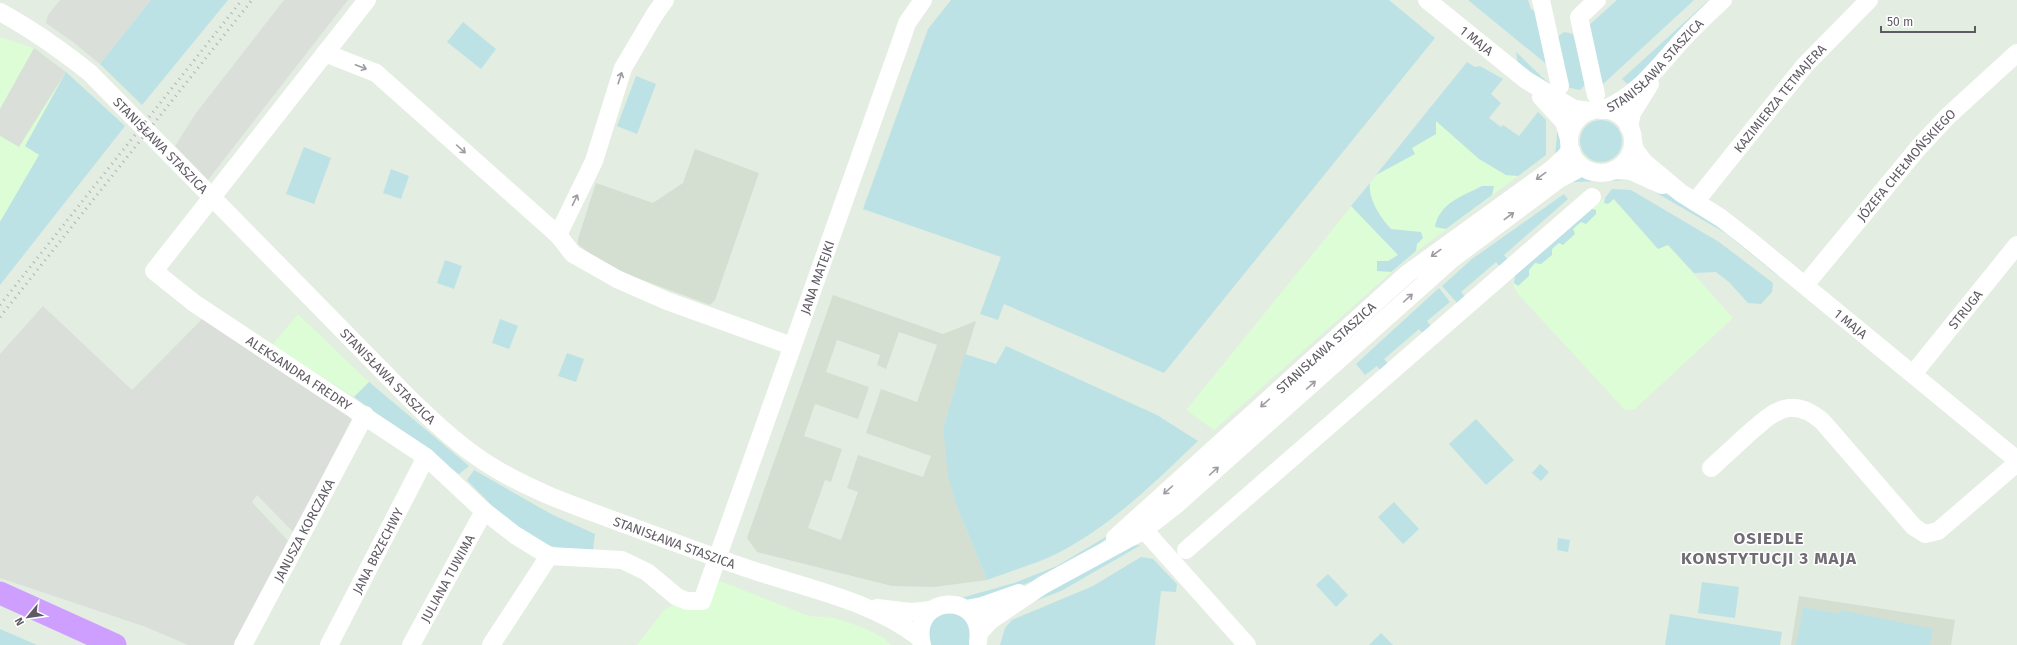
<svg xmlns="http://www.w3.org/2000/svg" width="2017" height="645" font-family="'Fira Sans',sans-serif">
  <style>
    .commercial { fill: #dcfdd5 }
    .industrial { fill: #dae0d9 }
    .education { fill: #d4dfd2; fill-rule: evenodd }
    .green { fill: #bde2e5 }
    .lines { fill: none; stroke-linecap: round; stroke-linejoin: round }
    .river { stroke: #cf9fff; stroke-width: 23 }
    .minor { stroke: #fff; stroke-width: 18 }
    .rail { stroke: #b1b0b2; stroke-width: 3; stroke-dasharray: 1 5; stroke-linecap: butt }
    .oneway { stroke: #9f9ca1 }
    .labels { text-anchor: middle; stroke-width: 3; stroke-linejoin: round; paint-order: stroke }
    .street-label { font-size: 13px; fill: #5f5a62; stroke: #fff }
    .district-label { font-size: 17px; font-weight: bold; letter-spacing: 1px; fill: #706b74; stroke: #fff }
  </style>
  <rect width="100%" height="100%" fill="#e3ede1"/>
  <g class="commercial">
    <polygon points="0,37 34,48 66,72 26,146 40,155 0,222"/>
    <polygon points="1427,113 1506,175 1518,176 1404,261 1214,430 1186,410"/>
    <polygon points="1605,198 1613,199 1658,248 1668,245 1733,318 1635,409 1625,410 1518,294 1513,285 1515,275"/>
    <polygon points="298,314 369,382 354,397 272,345"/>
    <polygon points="720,581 809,616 835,618 859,626 883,637 891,645 637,645 664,610"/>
  </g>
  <g class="industrial">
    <polygon points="60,0 151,0 100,64 73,42 46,23 48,15"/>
    <polygon points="284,0 348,0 208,180 175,146 196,113"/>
    <polygon points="34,48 66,72 19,147 0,136 0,109"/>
    <polygon points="43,306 132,390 203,318 346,411 351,420 294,533 257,495 252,502 291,544 237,645 188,645 146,627 0,578 0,354"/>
  </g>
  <g class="education">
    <polygon points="695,149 759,173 715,300 710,305 626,274 600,262 578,244 578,239 596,183 653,203 683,183"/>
    <path d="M833,295l110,39 33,-13 -32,104 13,82 30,73 -53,7 -42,-1 -135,-34 -10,-14zM899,332l38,13 -20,57 -36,-13 -15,44 65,23 -8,21 -65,-22 -11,33 11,4 -17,48 -33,-12 17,-48 6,2 11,-33 -38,-13 11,-32 43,15 11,-32 -43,-15 11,-32 43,15 -3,10 9,4z"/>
    <polygon points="1799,596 1955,620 1951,645 1791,645"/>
  </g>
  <g class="green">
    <polygon points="151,0 228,0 142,105 100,64"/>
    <polygon points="951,0 1389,0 1435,38 1164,373 1004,304 998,320 980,314 1001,257 863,209 928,29"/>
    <polygon points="1468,0 1528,0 1531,9 1539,13 1550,67"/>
    <polygon points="1617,0 1694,0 1602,85 1588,26"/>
    <polygon points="1709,0 1631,87 1622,79"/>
    <polygon points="463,22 496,49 481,69 447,42"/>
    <polygon points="1564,32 1573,34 1587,83 1580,90 1566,87 1556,38"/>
    <polygon points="1516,52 1560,94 1518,65"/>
    <polygon points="1467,62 1475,67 1480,66 1503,79 1491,94 1501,103 1489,118 1501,127 1503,125 1519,136 1538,112 1546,120 1546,155 1518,176 1506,175 1479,159 1436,121 1436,134 1412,148 1415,154 1376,175"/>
    <polygon points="66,72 125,126 0,285 0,222 39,155 25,146"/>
    <polygon points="636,76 656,84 637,134 617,126"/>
    <circle cx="1601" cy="141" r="21"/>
    <path d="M1558,123c5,12 6,23 -3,33z"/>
    <polygon points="304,147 331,158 314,204 286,194"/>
    <polygon points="391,169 409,176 401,199 383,193"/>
    <polygon points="1619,175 1629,180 1573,182 1570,176 1583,176 1596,179"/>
    <polygon points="1645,182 1725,227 1773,265 1778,276 1727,234 1643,185"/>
    <path d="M1370,183c-2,16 10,34 21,46l30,3 2,6 -6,6 -1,7 -25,21 -14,-1v-10h11l10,-6 -47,-49z"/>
    <path d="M1482,186h12l-2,9 -46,34 -11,-2c4,-24 28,-31 47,-41z"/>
    <polygon points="1612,189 1631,190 1719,242 1773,283 1772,292 1761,304 1748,303 1729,282 1716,272 1694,273 1668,245 1658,249 1614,199 1608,204 1604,203 1605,198"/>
    <polygon points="1564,194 1568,199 1504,255 1510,262 1502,269 1496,262 1461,292 1467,299 1459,305 1442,286 1472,259"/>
    <polygon points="1592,209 1596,210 1596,214 1586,224 1581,222 1573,229 1575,234 1563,245 1559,243 1552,249 1552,255 1541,264 1535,263 1529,270 1529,276 1518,286 1514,283 1515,275"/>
    <polygon points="445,260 462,266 454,289 437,283"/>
    <polygon points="1439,288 1450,302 1427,321 1433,329 1425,336 1419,329 1384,359 1390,366 1383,373 1377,366 1365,375 1356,364"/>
    <polygon points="500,319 518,326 509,349 492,343"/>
    <path d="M1006,346l151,69 41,26c-43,41 -86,84 -140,112 -22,11 -48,18 -71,27l-30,-73 -9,-31 -4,-39v-12l21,-71 31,10z"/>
    <polygon points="567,353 584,359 576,382 558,376"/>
    <polygon points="369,382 469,466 459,474 354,397"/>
    <polygon points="1476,419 1514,460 1486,485 1449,444"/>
    <polygon points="1540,464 1549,472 1541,481 1532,473"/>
    <path d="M474,470l77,44 44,20 -2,16c-13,-1 -30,0 -42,-4 -33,-12 -61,-42 -84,-66z"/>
    <polygon points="1394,502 1419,529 1403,544 1378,517"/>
    <polygon points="1114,532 1095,548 1046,576 991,597 971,601 961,598 1014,583 1057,566"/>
    <polygon points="1558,538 1570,540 1568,552 1557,550"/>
    <polygon points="1141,545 1061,591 1022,606 1128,546"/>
    <polygon points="1141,557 1153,559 1177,584 1176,592 1161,591 1155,645 1000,645 1005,628 1012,620 1093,586"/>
    <polygon points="1328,574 1348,595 1336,607 1316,585"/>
    <polygon points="1702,582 1739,587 1735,618 1698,613"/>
    <polygon points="1803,607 1840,614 1841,610 1933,629 1930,645 1796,645"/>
    <path d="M949,611l19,9 4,20 -3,5h-39c-3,-24 -2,-23 19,-34z"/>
    <polygon points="1670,614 1782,632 1780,645 1665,645"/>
    <polygon points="0,629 37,645 0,645"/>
    <polygon points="1381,633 1393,645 1369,645"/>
  </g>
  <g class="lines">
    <polyline class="river" points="0,593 115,645"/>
    <g class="minor">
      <path id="s1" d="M367,0l-213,271 40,32 232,154 58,54 31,24 34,21 73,4 25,12 30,25 10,4h15l200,-563 5,-15 16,-23"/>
      <path id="s2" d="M1427,0l99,80 48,29 16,2"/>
      <polyline points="1541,0 1560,86"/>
      <path id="s3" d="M0,12c33,18 61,38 90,61l322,328c26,25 53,50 84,68 40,24 83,38 125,54 45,16 89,33 134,48 56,18 118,31 165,67"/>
      <polyline points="325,53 376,73 558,235 573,254 617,279 667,301 792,346"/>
      <polyline points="1596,95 1579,17 1597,0"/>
      <polyline points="1541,97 1564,122 1569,139"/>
      <circle cx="1601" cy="141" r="32"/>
      <path id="s4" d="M1602,110c35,-13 57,-45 82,-72 12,-13 26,-26 39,-38"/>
      <polyline points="1629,127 1632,113 1650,84"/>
      <path id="s5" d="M1633,141l2,9 9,12 37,31 40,25 27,21 269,221"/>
      <polyline points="1614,170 1631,171 1662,185"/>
      <path id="s6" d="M1695,202l110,-137 64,-65"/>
      <polyline points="558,235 594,161 623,68 655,14 665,0"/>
      <path id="s7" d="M1805,285l114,-138 29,-31 69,-63"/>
      <path id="s8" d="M1913,374l104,-129"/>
      <path d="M1711,468c12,-11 24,-22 36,-33 25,-22 43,-41 75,-14l92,106 11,7 13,-3 79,-68"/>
      <polyline points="1137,522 1247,645"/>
      <path id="s9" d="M1115,538l292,-264 145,-105 19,-18"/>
      <polyline points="1186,550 1592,197"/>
      <polyline points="877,608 911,612 931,610"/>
      <polyline points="966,609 982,606 1019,593"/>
      <polyline points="979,633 991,620 1043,585 1144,530 1176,505 1452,259 1559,179 1582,167"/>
      <path id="s10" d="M243,645l122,-230"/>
      <path id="s11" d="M329,645l97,-188"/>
      <path id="s12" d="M411,645l73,-134"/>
      <polyline points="491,645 549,556"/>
      <path d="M922,645c-13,-52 64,-55 56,-3"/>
    </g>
    <g class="rail">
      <polyline points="0,305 242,0"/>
      <polyline points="0,317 252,0"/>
    </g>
  </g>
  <defs><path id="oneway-shaft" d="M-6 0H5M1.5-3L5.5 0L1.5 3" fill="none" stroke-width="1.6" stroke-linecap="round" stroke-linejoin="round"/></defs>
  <g class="oneway">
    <use href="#oneway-shaft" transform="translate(361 67) rotate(21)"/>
    <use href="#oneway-shaft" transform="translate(620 78) rotate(-72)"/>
    <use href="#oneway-shaft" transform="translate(461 149) rotate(42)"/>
    <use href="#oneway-shaft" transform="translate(1541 176) rotate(144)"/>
    <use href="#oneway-shaft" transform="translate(575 200) rotate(-64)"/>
    <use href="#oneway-shaft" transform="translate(1509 216) rotate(-37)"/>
    <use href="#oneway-shaft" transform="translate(1436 253) rotate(144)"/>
    <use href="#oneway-shaft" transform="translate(1408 298) rotate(-42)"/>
    <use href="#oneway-shaft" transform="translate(1311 385) rotate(-42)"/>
    <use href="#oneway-shaft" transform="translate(1265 403) rotate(138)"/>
    <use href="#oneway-shaft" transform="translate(1214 471) rotate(-42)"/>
    <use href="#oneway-shaft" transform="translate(1168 490) rotate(138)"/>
  </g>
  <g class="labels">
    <g class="street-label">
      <text dy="5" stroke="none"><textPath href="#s2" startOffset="64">1 MAJA</textPath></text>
      <text dy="5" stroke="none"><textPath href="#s4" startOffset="70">STANISŁAWA STASZICA</textPath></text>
      <text dy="5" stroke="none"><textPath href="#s6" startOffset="134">KAZIMIERZA TETMAJERA</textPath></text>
      <text dy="5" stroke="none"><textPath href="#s3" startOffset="210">STANISŁAWA STASZICA</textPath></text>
      <text dy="5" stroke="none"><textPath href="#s7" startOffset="157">JÓZEFA CHEŁMOŃSKIEGO</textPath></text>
      <text dy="5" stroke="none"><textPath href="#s1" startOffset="1342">JANA MATEJKI</textPath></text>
      <text dy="5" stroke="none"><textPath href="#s8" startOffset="83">STRUGA</textPath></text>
      <text dy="5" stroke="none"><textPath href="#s5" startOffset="287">1 MAJA</textPath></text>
      <text dy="5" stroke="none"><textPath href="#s9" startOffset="284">STANISŁAWA STASZICA</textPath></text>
      <text dy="5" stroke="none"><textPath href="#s1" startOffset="522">ALEKSANDRA FREDRY</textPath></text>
      <text dy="5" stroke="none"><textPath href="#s3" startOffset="534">STANISŁAWA STASZICA</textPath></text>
      <text dy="5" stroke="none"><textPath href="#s10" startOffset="130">JANUSZA KORCZAKA</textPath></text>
      <text dy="5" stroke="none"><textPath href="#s3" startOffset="870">STANISŁAWA STASZICA</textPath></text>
      <text dy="5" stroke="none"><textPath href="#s11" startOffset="106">JANA BRZECHWY</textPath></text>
      <text dy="5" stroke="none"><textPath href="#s12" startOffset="76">JULIANA TUWIMA</textPath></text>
    </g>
    <g class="district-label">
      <text x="1769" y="544">OSIEDLE<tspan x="1769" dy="20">KONSTYTUCJI 3 MAJA</tspan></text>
    </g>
  </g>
  <g transform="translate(28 617) rotate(241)" stroke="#ffffff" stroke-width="3" paint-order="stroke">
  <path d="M0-3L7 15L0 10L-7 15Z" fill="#5f5a62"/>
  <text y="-6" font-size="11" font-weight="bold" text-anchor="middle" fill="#5f5a62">N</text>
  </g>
  <path d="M1881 26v6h94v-6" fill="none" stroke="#5f5a62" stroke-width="2"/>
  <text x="1887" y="26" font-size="12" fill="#5f5a62" stroke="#ffffff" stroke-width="3" paint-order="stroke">50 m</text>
</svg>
